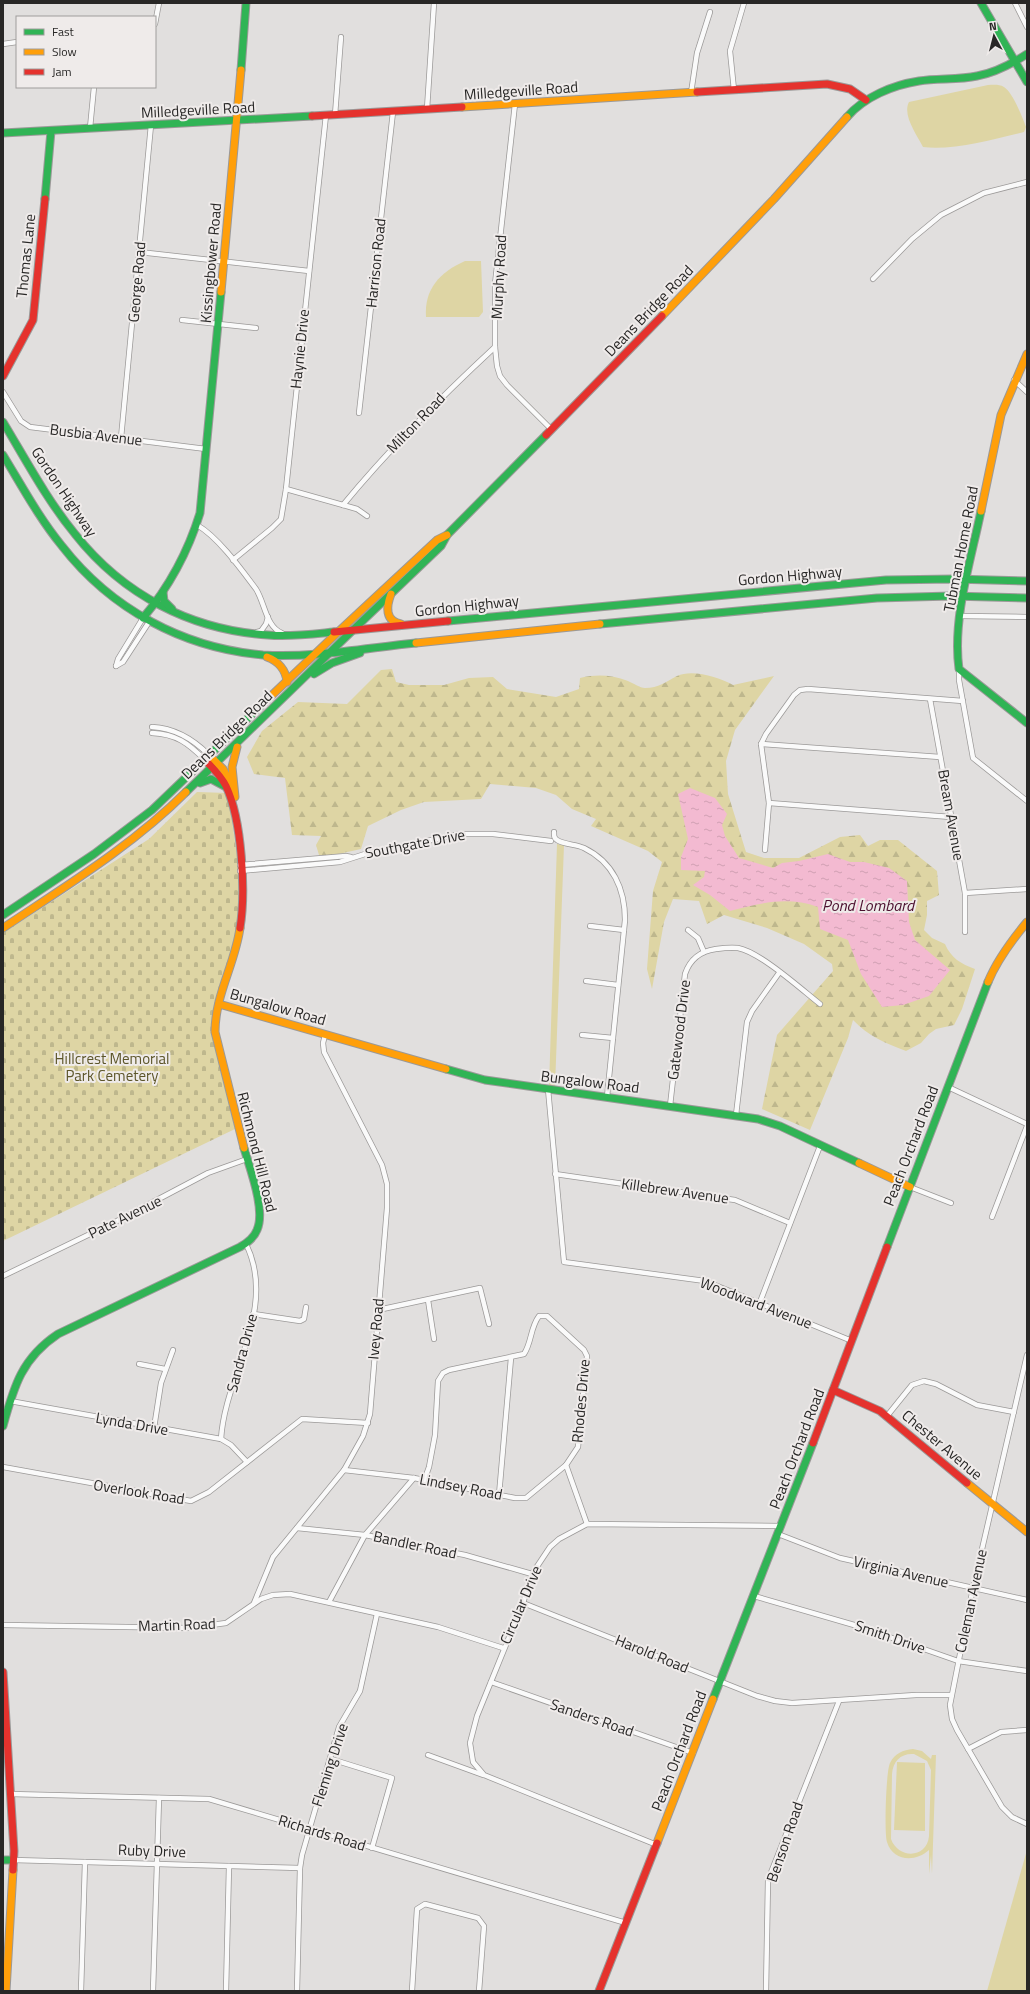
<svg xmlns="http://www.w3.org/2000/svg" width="1030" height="1994" font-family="'Titillium Web',sans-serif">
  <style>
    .forest { fill: url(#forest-firs) }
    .cemetery { fill: url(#cemetery-stones) }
    .green { fill: #ded5a4; fill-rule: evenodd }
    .water { fill: url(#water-ripples) }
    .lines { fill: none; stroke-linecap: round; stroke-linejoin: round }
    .street-casing { stroke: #9b9998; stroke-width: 6 }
    .fast-casing { stroke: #9b9998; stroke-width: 9 }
    .slow-casing { stroke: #9b9998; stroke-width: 9 }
    .jam-casing { stroke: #9b9998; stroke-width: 9 }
    .street { stroke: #fafafa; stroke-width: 4.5 }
    .fast { stroke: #30b455; stroke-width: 7 }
    .slow { stroke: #ff9f0a; stroke-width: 7 }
    .jam { stroke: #e5322d; stroke-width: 7 }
    .labels { text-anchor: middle; stroke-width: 4; stroke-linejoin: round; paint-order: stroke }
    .street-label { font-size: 15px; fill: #282726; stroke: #efebea }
    .park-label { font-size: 15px; fill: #5c5529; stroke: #efebea }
    .water-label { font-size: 16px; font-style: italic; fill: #4b0f2e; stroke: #efebea }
  </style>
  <defs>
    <pattern id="forest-firs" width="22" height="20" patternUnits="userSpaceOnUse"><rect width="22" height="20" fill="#ded5a4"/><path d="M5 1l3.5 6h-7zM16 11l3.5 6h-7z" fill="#beb78d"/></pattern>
    <pattern id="cemetery-stones" width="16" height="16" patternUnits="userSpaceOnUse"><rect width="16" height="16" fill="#ded5a4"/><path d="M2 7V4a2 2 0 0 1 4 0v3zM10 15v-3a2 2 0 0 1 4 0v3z" fill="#beb78d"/></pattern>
    <pattern id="water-ripples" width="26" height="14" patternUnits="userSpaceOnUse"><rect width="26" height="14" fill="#f3bad1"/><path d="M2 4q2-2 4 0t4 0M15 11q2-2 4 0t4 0" fill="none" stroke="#d0a0b3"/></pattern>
  </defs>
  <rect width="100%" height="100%" fill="#e1dfde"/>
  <path class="forest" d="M392,669l4,13 13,3h35l25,-7 24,-1 14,12 49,8 23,-8 1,-11c18,-4 31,-3 48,3 5,2 12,7 17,7 14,0 20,-6 32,-12 15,-7 42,1 56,9l41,-9 -39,54 -9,31 2,33 18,58 18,6h35l41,-21 20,-2 8,11 12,-6h18l39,31 2,24 -12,6v14l-3,15 8,8 13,6c6,14 16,20 30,25l-13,40 -8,16 -18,4 -7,5 -8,9 -15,8c-21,-8 -38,-15 -53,-31l-5,18 -38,92 -48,-21 15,-74 56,-64 -1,-7 -28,-20 -37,-16 -43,-13 -17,9 -8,-23 -26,-2 -9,23 -12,67 -5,-20 6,-78 9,-29 -14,-11 -57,-25 5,-7 -24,-10 -16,-14 -20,-7 -46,-4 -9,15 -57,3 -23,8 -33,16 -7,23 -27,6h-15l-3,-10 5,-9 -29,-1 -7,-57 -31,-4 -7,-17 15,-26 36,-29 49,2 34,-34z"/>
  <polygon class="cemetery" points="197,792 228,793 241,884 239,935 215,1019 219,1050 235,1129 3,1241 3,933 149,839"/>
  <g class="green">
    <path d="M988,85c5,0 11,-1 16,2 9,6 18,29 22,40l-2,5c-29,7 -73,19 -101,15 -6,-12 -21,-32 -14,-45z"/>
    <path d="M465,261h16l2,51 -4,5h-53c-2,-28 14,-45 39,-56z"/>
    <polygon points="557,844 564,845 555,1087 549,1086"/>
    <path d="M913,1749l9,2 9,8 1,-4h4l-4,119 -1,-19 -2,19v-24c-13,12 -36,12 -42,-8 -3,-9 -1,-71 3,-79 5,-10 13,-13 23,-14zM914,1754l13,7 4,9 -2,66c-2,23 -31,23 -38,3l1,-65c1,-13 9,-21 22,-20z"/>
    <polygon points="897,1762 925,1763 925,1831 894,1830"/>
    <polygon points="1027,1850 1027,1991 987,1991"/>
  </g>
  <path class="water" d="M690,788l25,10 12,16 -5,11 3,11 14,22 34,10 9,-5 17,-2 29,-7 22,8h14l25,6 18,13 2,41 6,18 35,30 -21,26 -26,9 -21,2 -21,-33 -13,-34 -28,-11 -2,-22c-30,-11 -58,-4 -88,4l-20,-16 -17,-10 11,-8 1,-6 -24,-1v-13l7,-18 -10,-45z"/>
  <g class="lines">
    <defs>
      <g id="street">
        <polyline points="1015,3 1027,27"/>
        <polyline points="155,24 159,3"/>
        <polyline points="3,44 17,42"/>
        <polyline points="734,90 730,51 744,3"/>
        <polyline points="691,93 697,53 710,12"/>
        <polyline points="515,104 495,284 495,347 497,366 500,376 507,385 552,430"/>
        <polyline points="427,109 434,3"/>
        <polyline points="335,115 341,37"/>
        <polyline points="90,128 94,87"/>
        <polyline points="139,252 309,271"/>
        <polyline points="873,279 912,239 941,215 984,193 1027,182"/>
        <polyline points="182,320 256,328"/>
        <polyline points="1014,380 1027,392"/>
        <polyline points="3,392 21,421 30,427 206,449"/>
        <polyline points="359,413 393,112"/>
        <polyline points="121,438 151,125"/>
        <polyline points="286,489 357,509 367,516"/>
        <path d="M343,505c47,-57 98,-108 152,-158"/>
        <path d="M197,525c21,12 44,44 59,64 9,14 10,38 26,44"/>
        <polyline points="233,560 272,528 281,519 286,489 326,115"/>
        <polyline points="961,616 1027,617"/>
        <polyline points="257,632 261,631 266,624 268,617"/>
        <polyline points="116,666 123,662 149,622"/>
        <polyline points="116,666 118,659 143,618"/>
        <polyline points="959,669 959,680 973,758 1027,801"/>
        <polyline points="930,699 965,893 965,932"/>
        <path d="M152,727c22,1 42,13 57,28"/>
        <path d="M152,733c24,1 36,10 53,27"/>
        <polyline points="761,744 940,757"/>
        <polyline points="769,803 951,817"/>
        <path d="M554,832c0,4 0,6 3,8 8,5 19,4 27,8 29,14 41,41 41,72l-18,177"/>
        <polyline points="765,850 769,803 761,744 766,734 794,695 800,690 808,689 963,701"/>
        <polyline points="240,865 346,856 351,857"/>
        <polyline points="240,871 340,862 365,854 460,834 493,834 551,841"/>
        <polyline points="965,893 1027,889"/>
        <polyline points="590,926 624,930"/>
        <polyline points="688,930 698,938 704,952"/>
        <polyline points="586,981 618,985"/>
        <polyline points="582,1035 613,1038"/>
        <polyline points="948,1087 1027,1124"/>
        <polyline points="548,1089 564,1262 705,1281 852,1341"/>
        <path d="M670,1106l15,-132c5,-15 16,-23 31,-25 7,-1 15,-2 22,-1 22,4 63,41 82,56"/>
        <polyline points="736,1115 747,1022 752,1011 779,973"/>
        <polyline points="555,1174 735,1200 790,1223"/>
        <polyline points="910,1187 951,1203"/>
        <polyline points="992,1217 1027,1126"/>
        <polyline points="3,1276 117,1221 208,1173 247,1159"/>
        <polyline points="428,1300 434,1339"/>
        <polyline points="760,1302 820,1146"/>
        <polyline points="378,1310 480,1288 489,1324"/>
        <polyline points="253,1314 300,1321 304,1319 306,1307"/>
        <polyline points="1027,1355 973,1588 950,1705 952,1719 957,1730 1002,1807 1012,1817 1027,1824"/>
        <polyline points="139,1364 165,1369"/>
        <polyline points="10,1401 221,1439 231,1445 247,1462"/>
        <polyline points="887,1416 912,1385 924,1381 936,1384 977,1405 1014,1412"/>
        <polyline points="154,1428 161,1383 173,1350"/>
        <path d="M221,1439c4,-65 57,-130 25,-195"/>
        <polyline points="3,1467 191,1501 209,1492 302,1419 368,1423"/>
        <polyline points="344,1470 414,1478 515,1498 526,1498 566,1465"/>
        <path d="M424,1481l5,-14 6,-32 3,-54 5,-8 6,-3 75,-16c8,-12 6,-26 15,-38h8l37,34 3,6 -9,91 -12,18 21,59"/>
        <polyline points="499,1495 511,1358"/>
        <polyline points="297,1528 365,1535 465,1555 532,1574"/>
        <polyline points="778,1534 840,1558 1027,1600"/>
        <polyline points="754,1596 861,1627 958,1661 1027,1671"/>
        <polyline points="329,1602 365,1535 414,1478"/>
        <polyline points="254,1603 273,1557 344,1470 363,1436 370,1414 387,1208 387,1184 382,1165 324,1052 323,1043 325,1035"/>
        <polyline points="523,1603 757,1696 775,1701 792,1703 916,1695 951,1695"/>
        <polyline points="3,1625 189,1628 226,1623 261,1599 273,1595 290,1594 438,1627 503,1648"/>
        <polyline points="491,1682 693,1753"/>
        <polyline points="968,1749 1001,1732 1027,1730"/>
        <polyline points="428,1755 483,1775"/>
        <polyline points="331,1759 392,1778 372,1848"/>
        <polyline points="10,1794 209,1799 626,1923"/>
        <polyline points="657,1845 484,1775 473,1762 470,1743 477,1716 523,1603 532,1574 550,1547 559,1539 587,1524 781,1526"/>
        <polyline points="13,1860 300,1868"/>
        <polyline points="81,1991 85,1862"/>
        <polyline points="153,1991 159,1798"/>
        <polyline points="226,1991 229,1866"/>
        <polyline points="297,1991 300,1868 302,1855 339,1727 360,1691 377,1614"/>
        <polyline points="412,1991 417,1909 425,1904 478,1918 484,1926 479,1991"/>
        <polyline points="766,1991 768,1880 839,1701"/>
      </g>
      <g id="fast">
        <polyline points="981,3 1027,82"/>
        <polyline points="241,70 246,3"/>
        <path d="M847,117c17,-20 46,-32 72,-36 19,-3 39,-1 58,-5 17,-3 36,-13 50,-22"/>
        <polyline points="3,133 312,116"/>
        <polyline points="45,199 51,131"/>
        <path d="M3,422c23,38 44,78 72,112 48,61 116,96 193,101 22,2 45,-1 66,-3"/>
        <path d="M3,455c19,31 36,63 59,91 49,63 121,102 201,109 50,3 103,-7 153,-12"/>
        <path d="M981,511c-10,49 -29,108 -22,158l68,54"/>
        <polyline points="163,592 164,601 172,609"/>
        <path d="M143,618c26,-31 45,-66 57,-105l21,-221"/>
        <polyline points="448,621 886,580 953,579 1027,581"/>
        <polyline points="600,624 877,598 951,596 1027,598"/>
        <polyline points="353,630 441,546 447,535 546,435"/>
        <polyline points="314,674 332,663 360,653"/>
        <polyline points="200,783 211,779 226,787"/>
        <polyline points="186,792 353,630"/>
        <polyline points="3,915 94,854 152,810 270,697"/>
        <polyline points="446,1069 485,1080 758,1119 780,1126 859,1163"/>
        <polyline points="887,1247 988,982"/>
        <path d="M3,1426c11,-40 19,-68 55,-92l182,-87c7,-4 14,-9 17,-17 9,-20 -7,-61 -13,-82"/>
        <polyline points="713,1699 813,1443"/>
        <polyline points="3,1860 13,1860"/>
      </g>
      <g id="slow">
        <polyline points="462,107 697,92"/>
        <polyline points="221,292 241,70"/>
        <polyline points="662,316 774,199 847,117"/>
        <polyline points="981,511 1001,415 1027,354"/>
        <path d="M391,594c-5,13 -6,27 10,30"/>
        <polyline points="338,632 437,540 447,535"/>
        <polyline points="416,643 600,624"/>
        <path d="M267,657c11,4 19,13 20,25"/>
        <polyline points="270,697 338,632"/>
        <polyline points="209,755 223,769 233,788"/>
        <polyline points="235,797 232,767 237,747"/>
        <path d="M3,928c63,-42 129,-82 183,-136"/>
        <path d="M240,928c-5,36 -25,67 -25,104l29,116"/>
        <path d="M988,982c9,-22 24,-42 39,-60"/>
        <polyline points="219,1004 446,1069"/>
        <polyline points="859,1163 910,1187"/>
        <polyline points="967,1483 1027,1532"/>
        <polyline points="657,1843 713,1699"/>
        <polyline points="6,1991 13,1870"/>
      </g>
      <g id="jam">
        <polyline points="697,92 827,84 850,89 866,100"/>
        <polyline points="312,116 462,107"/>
        <polyline points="3,376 33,320 45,199"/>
        <polyline points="546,435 662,316"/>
        <polyline points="334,632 448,621"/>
        <path d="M205,760c8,8 16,16 21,26 16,34 20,106 14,142"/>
        <polyline points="833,1390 880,1411 967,1483"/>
        <polyline points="813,1443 887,1247"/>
        <polyline points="3,1672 14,1851 13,1870"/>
        <polyline points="599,1991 657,1843"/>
      </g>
    </defs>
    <use href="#street" class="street-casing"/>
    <use href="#fast" class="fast-casing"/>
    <use href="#slow" class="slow-casing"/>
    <use href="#jam" class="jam-casing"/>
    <use href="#street" class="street"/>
    <use href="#fast" class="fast"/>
    <use href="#slow" class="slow"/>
    <use href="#jam" class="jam"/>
  </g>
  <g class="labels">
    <g class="street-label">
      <text transform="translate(521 91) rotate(-4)" y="5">Milledgeville Road</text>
      <text transform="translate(198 110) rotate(-3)" y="5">Milledgeville Road</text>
      <text transform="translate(26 256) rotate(-84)" y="5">Thomas Lane</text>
      <text transform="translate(211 263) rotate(-85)" y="5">Kissingbower Road</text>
      <text transform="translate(376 263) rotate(-84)" y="5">Harrison Road</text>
      <text transform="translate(499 277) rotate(-87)" y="5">Murphy Road</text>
      <text transform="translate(137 282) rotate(-85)" y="5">George Road</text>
      <text transform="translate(649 311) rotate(-46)" y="5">Deans Bridge Road</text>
      <text transform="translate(300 349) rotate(-84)" y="5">Haynie Drive</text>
      <text transform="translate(416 423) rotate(-46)" y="5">Milton Road</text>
      <text transform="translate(96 435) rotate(7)" y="5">Busbia Avenue</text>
      <text transform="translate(64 492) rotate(56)" y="5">Gordon Highway</text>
      <text transform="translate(961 549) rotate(-79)" y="5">Tubman Home Road</text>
      <text transform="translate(790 576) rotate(-5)" y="5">Gordon Highway</text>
      <text transform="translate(467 606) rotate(-6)" y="5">Gordon Highway</text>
      <text transform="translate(227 735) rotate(-44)" y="5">Deans Bridge Road</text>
      <text transform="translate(951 815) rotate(80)" y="5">Bream Avenue</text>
      <text transform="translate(415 844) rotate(-11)" y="5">Southgate Drive</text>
      <text transform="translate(278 1007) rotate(16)" y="5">Bungalow Road</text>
      <text transform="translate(679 1030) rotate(-83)" y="5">Gatewood Drive</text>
      <text transform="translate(590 1082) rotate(7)" y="5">Bungalow Road</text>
      <text transform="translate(911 1146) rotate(-69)" y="5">Peach Orchard Road</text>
      <text transform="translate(257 1152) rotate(76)" y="5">Richmond Hill Road</text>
      <text transform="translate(675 1191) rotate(8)" y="5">Killebrew Avenue</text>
      <text transform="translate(125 1217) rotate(-26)" y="5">Pate Avenue</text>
      <text transform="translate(756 1303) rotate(21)" y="5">Woodward Avenue</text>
      <text transform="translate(376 1329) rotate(-85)" y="5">Ivey Road</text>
      <text transform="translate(242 1353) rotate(-75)" y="5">Sandra Drive</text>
      <text transform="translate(581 1401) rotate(-85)" y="5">Rhodes Drive</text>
      <text transform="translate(132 1424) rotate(10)" y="5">Lynda Drive</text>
      <text transform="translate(942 1445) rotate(40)" y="5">Chester Avenue</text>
      <text transform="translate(797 1449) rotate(-69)" y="5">Peach Orchard Road</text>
      <text transform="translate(461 1487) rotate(11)" y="5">Lindsey Road</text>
      <text transform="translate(139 1492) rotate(9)" y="5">Overlook Road</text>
      <text transform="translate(415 1545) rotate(12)" y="5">Bandler Road</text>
      <text transform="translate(901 1572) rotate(13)" y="5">Virginia Avenue</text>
      <text transform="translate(971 1601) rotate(-78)" y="5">Coleman Avenue</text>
      <text transform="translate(521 1605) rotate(-67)" y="5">Circular Drive</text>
      <text transform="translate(177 1625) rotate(-2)" y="5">Martin Road</text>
      <text transform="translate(890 1637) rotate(19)" y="5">Smith Drive</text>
      <text transform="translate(652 1654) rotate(22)" y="5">Harold Road</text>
      <text transform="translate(592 1718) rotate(19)" y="5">Sanders Road</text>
      <text transform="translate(679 1751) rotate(-69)" y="5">Peach Orchard Road</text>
      <text transform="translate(330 1765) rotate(-72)" y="5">Fleming Drive</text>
      <text transform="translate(322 1833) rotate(17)" y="5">Richards Road</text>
      <text transform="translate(785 1842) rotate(-71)" y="5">Benson Road</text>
      <text transform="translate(152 1851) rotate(2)" y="5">Ruby Drive</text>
    </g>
    <g class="park-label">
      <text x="112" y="1064">Hillcrest Memorial<tspan x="112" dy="17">Park Cemetery</tspan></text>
    </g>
    <g class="water-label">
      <text x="868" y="911">Pond Lombard</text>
    </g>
  </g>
  <rect width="1030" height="1994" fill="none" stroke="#282726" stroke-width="8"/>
  <rect x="16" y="16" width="140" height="72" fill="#efebea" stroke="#9f9d9c"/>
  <rect x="24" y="29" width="20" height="6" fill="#30b455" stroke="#9f9d9c"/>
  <text x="52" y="36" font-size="12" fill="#282726">Fast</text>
  <rect x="24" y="49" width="20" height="6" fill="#ff9f0a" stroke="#9f9d9c"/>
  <text x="52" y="56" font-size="12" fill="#282726">Slow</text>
  <rect x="24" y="69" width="20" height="6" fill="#e5322d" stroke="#9f9d9c"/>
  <text x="52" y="76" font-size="12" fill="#282726">Jam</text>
  <g transform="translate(994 36) rotate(353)" stroke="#efebea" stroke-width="3" paint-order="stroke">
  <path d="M0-3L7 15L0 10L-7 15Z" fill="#282726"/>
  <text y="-6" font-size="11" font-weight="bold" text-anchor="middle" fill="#282726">N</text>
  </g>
</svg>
